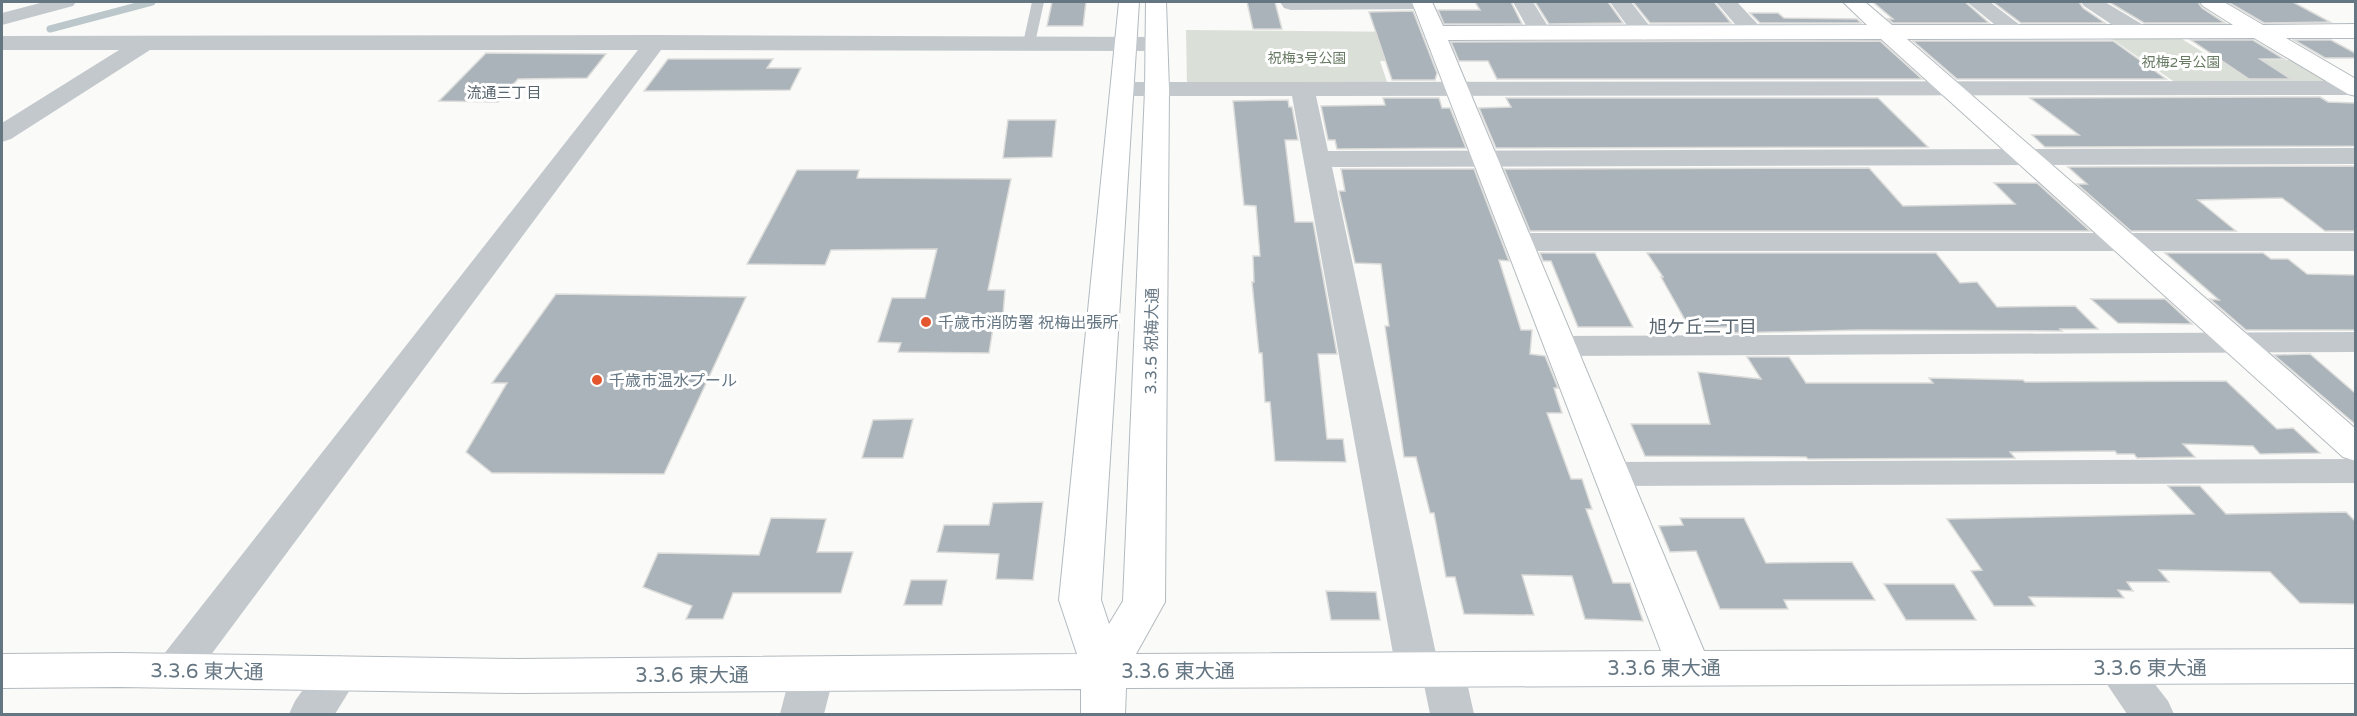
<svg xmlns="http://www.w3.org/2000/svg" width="2357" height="716" font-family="'Varela Round','Noto Sans JP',sans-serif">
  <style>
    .green { fill: #dadfd7 }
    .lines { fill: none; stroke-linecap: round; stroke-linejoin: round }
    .stream { stroke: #bbc7cb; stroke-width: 7 }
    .building { fill: #aab3b9; stroke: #dcdcda; stroke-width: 1.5 }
    .secondary-casing { stroke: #b3babf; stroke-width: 2 }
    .lane { fill: #c3c8cc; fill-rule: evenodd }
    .street { fill: #c3c8cc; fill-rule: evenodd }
    .secondary { fill: #fff; fill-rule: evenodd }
    .poi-dot { fill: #e4572e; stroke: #fff; stroke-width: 2 }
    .labels { text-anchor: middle; stroke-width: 6; stroke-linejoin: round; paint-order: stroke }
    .far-park-label { font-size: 14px; fill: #687a64; stroke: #fff }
    .far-neighbourhood-label { font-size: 15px; fill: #57646e; stroke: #fff }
    .poi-label { font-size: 16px; fill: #657683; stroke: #fff; text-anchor: start }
    .street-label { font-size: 16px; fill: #657683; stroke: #fff }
    .neighbourhood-label { font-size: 18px; fill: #57646e; stroke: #fff }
    .near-street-label { font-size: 20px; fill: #657683; stroke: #fff }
  </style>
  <rect width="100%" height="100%" fill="#fafaf8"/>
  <g class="green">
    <polygon points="1186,30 1418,32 1403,61 1380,61 1388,85 1187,84"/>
    <polygon points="2109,37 2179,37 2215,60 2295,60 2335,84 2179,85"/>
  </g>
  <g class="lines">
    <polyline class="stream" points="50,29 152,2"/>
  </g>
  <g class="building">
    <polygon points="1052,2 1086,2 1083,26 1047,26"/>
    <polygon points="1247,2 1275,2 1282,29 1253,29"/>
    <polygon points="1475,2 1511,2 1522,24 1444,24 1438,10 1480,10"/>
    <polygon points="1535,2 1608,2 1623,23 1549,24"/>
    <polygon points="1633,2 1714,2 1731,23 1650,23"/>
    <polygon points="1873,2 1965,2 1989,23 1893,23 1888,19 1893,19"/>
    <polygon points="1993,2 2079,2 2083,8 2105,23 2021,23"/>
    <polygon points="2109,2 2198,2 2202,8 2225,23 2144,23"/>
    <polygon points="2228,2 2293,2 2330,22 2264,23"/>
    <polygon points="1413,11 1437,73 1435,80 1392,80 1369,12"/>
    <polygon points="1750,13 1778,13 1784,18 1857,19 1861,23 1760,23"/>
    <polygon points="2191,40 2253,40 2284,59 2260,59 2291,79 2249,79"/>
    <polygon points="2294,40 2331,40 2355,53 2355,58 2325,58"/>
    <polygon points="1880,41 1922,79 1497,79 1488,61 1459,61 1451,42"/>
    <polygon points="1913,41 2113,41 2166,79 1957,79"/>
    <polygon points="486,53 606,54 587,78 518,79 498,102 439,101"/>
    <polygon points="668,59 773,59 767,68 801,68 790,90 644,91"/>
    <polygon points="2320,97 2328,102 2355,103 2355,146 2045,147 2032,135 2079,135 2030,98"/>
    <polygon points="1383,98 1439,98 1442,108 1450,108 1466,148 1337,149 1335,140 1328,140 1321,106 1385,105"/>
    <polygon points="1506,98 1878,98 1928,147 1496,148 1479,108 1511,107"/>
    <polygon points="1288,100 1289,107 1292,107 1298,140 1285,140 1295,222 1313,222 1337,354 1318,354 1327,439 1343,439 1346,462 1275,461 1270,402 1265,402 1262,353 1259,353 1252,282 1254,282 1253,256 1260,256 1256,206 1244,205 1233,101"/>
    <polygon points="1008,120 1056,120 1052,157 1003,158"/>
    <polygon points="2355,166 2355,231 2325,231 2282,198 2198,200 2236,231 2131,231 2077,184 2087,184 2068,167"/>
    <polygon points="1869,168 1903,206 2015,204 1994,183 2037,183 2090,231 1530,231 1504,169"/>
    <polygon points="1341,169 1474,169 1509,261 1499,260 1521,330 1532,330 1530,354 1545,356 1558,388 1554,388 1562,413 1547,413 1571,479 1582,479 1592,509 1586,509 1613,583 1630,583 1643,621 1585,619 1572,576 1522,575 1534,615 1464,614 1455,577 1446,577 1434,513 1430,513 1416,457 1404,457 1385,326 1389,326 1381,264 1355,263 1339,191 1345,191"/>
    <polygon points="797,170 859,170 857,178 1011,179 988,290 1005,290 1003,315 995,315 989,353 898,352 901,343 878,342 892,298 925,298 937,249 831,250 825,265 747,264"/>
    <polygon points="1540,253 1595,253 1633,327 1578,327 1551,261 1543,261"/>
    <polygon points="1647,253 1936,253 1960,283 1977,282 1997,307 2075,306 2098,329 2060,329 2062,331 1859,330 1732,333 1729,327 1689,327 1661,277 1663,277"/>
    <polygon points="2165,253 2263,253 2271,259 2288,259 2307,274 2355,275 2355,330 2246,330 2210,299 2219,300"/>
    <polygon points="556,294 746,297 664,474 492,473 466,452 507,383 492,383"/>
    <polygon points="2091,299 2165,299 2192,324 2118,323"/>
    <polygon points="2310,354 2355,393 2355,424 2274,355"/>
    <polygon points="1747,357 1789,357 1806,383 1933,383 1929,378 2023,380 2025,382 2226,381 2277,429 2293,428 2320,453 2260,454 2253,446 2183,444 2195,457 2137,458 2134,454 2117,454 2115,451 2010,452 2015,458 1808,459 1806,457 1645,456 1631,424 1710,424 1698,372 1761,379"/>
    <polygon points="913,419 903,458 862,458 873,420"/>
    <polygon points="2168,486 2200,486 2226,514 2346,512 2355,521 2355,604 2300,603 2270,572 2159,570 2169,582 2127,582 2133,591 2118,590 2124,598 2029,597 2035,606 1994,606 1971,571 1982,570 1947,519 2194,514"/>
    <polygon points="1043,502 1033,580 996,579 999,554 937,552 944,525 989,525 993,503"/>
    <polygon points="771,518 826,519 817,552 853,552 841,593 733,593 723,619 686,619 692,606 643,587 658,553 759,555"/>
    <polygon points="1680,518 1744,518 1766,563 1852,562 1875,600 1784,600 1788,609 1720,609 1696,551 1670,552 1659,526 1683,525"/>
    <polygon points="911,580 947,580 942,605 904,605"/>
    <polygon points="1884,584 1954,584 1976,620 1906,620"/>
    <polygon points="1326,591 1376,592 1380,620 1331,620"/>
  </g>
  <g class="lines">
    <defs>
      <polygon id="secondary" points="1119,2 1139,2 1101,600 1109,624 1123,601 1145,90 1146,2 1166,2 1169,90 1165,602 1136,654 1661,651 1412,2 1432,2 1443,26 1867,25 1843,2 1865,2 1892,25 2233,25 2203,6 2200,2 2224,2 2263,25 2356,24 2356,38 2286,38 2356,79 2356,96 2348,94 2254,38 1907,39 2356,429 2356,461 2343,457 1881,39 1448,40 1704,651 2356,649 2356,683 1126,688 1125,714 1081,714 1081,689 518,693 119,687 2,688 2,654 119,653 518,659 1077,654 1059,600"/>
    </defs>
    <use href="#secondary" class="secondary-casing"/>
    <polygon class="lane" points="1032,2 1044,2 1035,43 1029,47 1023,43"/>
    <g class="street">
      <polygon points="44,2 76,2 73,6 2,25 2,13"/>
      <polygon points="1280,2 1431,2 1432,3 1429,7 1422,9 1291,10 1284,8"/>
      <polygon points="1513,2 1533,2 1552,33 1549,38 1541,40 1533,38"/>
      <polygon points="1610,2 1631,2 1655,33 1652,38 1644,40 1636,38"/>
      <polygon points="1716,2 1737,2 1765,32 1762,37 1754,39 1746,37"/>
      <polygon points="1967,2 1990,2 2029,32 2026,37 2018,39 2010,37"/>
      <polygon points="2081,2 2105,2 2145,26 2148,31 2145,36 2137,38 2129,36 2084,6"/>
      <polygon points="656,35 1155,37 1163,39 1166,44 1163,49 1155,51 661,50 190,683 175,688 160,683 153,671 160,659 638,50 150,50 11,139 2,142 2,123 119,50 2,50 2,36"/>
      <polygon points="2356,81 2356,95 1316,96 1328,151 2356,148 2356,164 1332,167 1436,654 1442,652 1457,657 1464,669 1474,714 1430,714 1424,685 1418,687 1403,682 1396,670 1292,96 1122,96 1114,94 1110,89 1114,84 1122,82"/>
      <polygon points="1518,233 2356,233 2356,251 1518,251 1508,248 1503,242 1508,236"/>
      <polygon points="2356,332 2356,352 1560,356 1548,353 1544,346 1548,339 1560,336"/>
      <polygon points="2356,459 2356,483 1611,486 1598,483 1593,474 1598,465 1611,462"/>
      <polygon points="2118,651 2133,656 2168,701 2174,714 2127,714 2096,668 2103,656"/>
      <polygon points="339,655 354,660 361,672 335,714 289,714 295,701 324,660"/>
      <polygon points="812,658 827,663 834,675 824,714 780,714 790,675 797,663"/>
    </g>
    <use href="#secondary" class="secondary"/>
  </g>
  <g class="poi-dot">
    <circle cx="926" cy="322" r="6"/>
    <circle cx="597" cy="380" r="6"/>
  </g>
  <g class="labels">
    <g class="far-park-label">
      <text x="1307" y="63">祝梅3号公園</text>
      <text x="2181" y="67">祝梅2号公園</text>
    </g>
    <g class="far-neighbourhood-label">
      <text x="504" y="98">流通三丁目</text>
    </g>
    <g class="poi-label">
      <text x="938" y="328">千歳市消防署 祝梅出張所</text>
      <text x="609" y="386">千歳市温水プール</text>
    </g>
    <g class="street-label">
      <text transform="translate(1151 341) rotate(-89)" y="6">3.3.5 祝梅大通</text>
    </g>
    <g class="neighbourhood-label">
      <text x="1703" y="333">旭ケ丘二丁目</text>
    </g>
    <g class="near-street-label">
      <text x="1664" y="675">3.3.6 東大通</text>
      <text x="2150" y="675">3.3.6 東大通</text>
      <text transform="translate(207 671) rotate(1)" y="7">3.3.6 東大通</text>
      <text x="1178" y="678">3.3.6 東大通</text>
      <text x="692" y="682">3.3.6 東大通</text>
    </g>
  </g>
  <rect width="2357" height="716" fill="none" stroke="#657683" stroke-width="6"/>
</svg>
